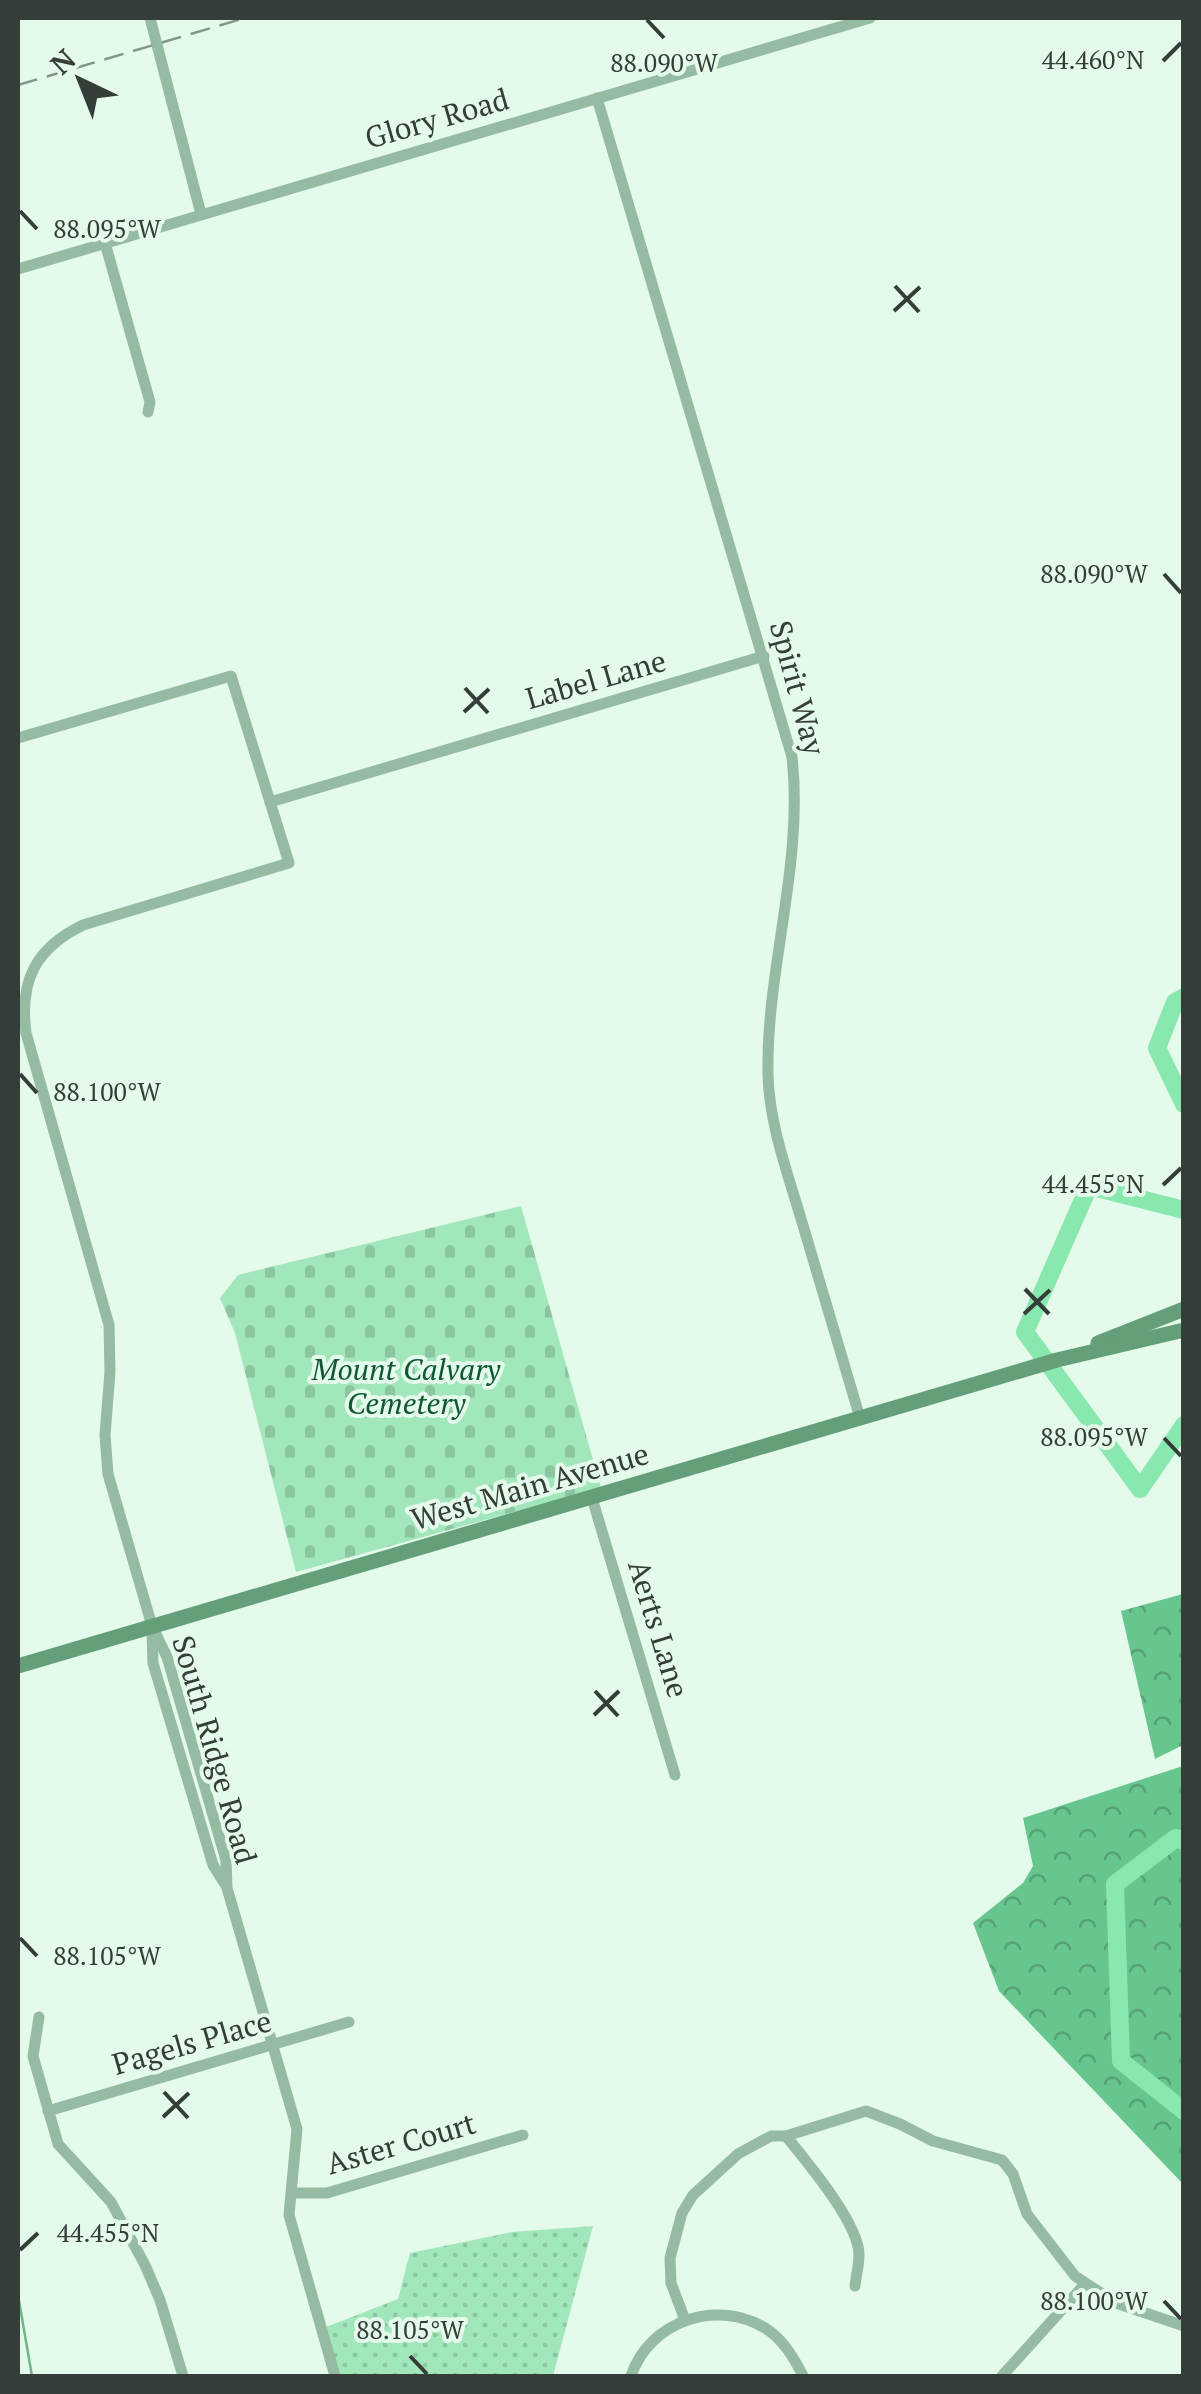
<svg xmlns="http://www.w3.org/2000/svg" width="1201" height="2394" font-family="'PT Serif',serif">
  <style>
    .forest { fill: url(#forest-crowns) }
    .cemetery { fill: url(#cemetery-stones) }
    .park { fill: url(#park-dots) }
    .lines { fill: none; stroke-linecap: round; stroke-linejoin: round }
    .stream { stroke: #70b58a; stroke-width: 2.5 }
    .river { stroke: #89e8ae; stroke-width: 18 }
    .minor { stroke: #95bba2; stroke-width: 11 }
    .secondary { stroke: #649f7a; stroke-width: 15 }
    .rail { stroke: #86958b; stroke-width: 2.5; stroke-dasharray: 20 10; stroke-linecap: butt }
    .ticks { fill: none; stroke: #343d37; stroke-width: 4 }
    .labels { text-anchor: middle; stroke-width: 8; stroke-linejoin: round; paint-order: stroke }
    .street-label { font-size: 30px; fill: #343d37; stroke: #e4faeb }
    .park-label { font-size: 30px; font-style: italic; fill: #105834; stroke: #e4faeb }
    .ticks-label { font-size: 25px; text-anchor: middle; fill: #343d37; stroke: #e4faeb; stroke-width: 8; stroke-linejoin: round; paint-order: stroke }
  </style>
  <defs>
    <pattern id="forest-crowns" width="20" height="18" patternUnits="userSpaceOnUse" patternTransform="scale(2.5)"><rect width="20" height="18" fill="#67c68e"/><path d="M2 6a3 3 0 1 1 6 0M12 15a3 3 0 1 1 6 0" fill="none" stroke="#56a275"/></pattern>
    <pattern id="cemetery-stones" width="16" height="16" patternUnits="userSpaceOnUse" patternTransform="scale(2.5)"><rect width="16" height="16" fill="#a2e6bb"/><path d="M2 7V4a2 2 0 0 1 4 0v3zM10 15v-3a2 2 0 0 1 4 0v3z" fill="#8cc6a1"/></pattern>
    <pattern id="park-dots" width="8" height="8" patternUnits="userSpaceOnUse" patternTransform="scale(2.5)"><rect width="8" height="8" fill="#a2e6bb"/><path d="M2 2h.1M6 6h.1" fill="none" stroke="#8cc6a1" stroke-width="1.8" stroke-linecap="round"/></pattern>
  </defs>
  <rect width="100%" height="100%" fill="#e4faeb"/>
  <g class="forest">
    <polygon points="1183,1594 1183,1745 1155,1759 1121,1611"/>
    <polygon points="1183,1766 1184,1766 1183,2184 999,1991 973,1923 1023,1883 1033,1866 1023,1818"/>
  </g>
  <polygon class="cemetery" points="521,1206 601,1488 296,1572 235,1333 220,1298 238,1275"/>
  <polygon class="park" points="593,2226 553,2376 336,2376 321,2329 398,2299 410,2253 512,2232"/>
  <g class="lines">
    <polyline class="stream" points="18,2295 32,2376"/>
    <g class="river">
      <polyline points="1184,997 1175,1002 1157,1048 1184,1104"/>
      <polyline points="1184,1210 1089,1186 1025,1332 1140,1489 1184,1425"/>
      <polyline points="1184,1841 1176,1838 1115,1884 1121,2061 1184,2111"/>
    </g>
    <g class="minor">
      <polyline points="150,18 201,214"/>
      <path d="M597,98l195,659c12,107 -26,211 -24,317 1,50 20,100 34,148 19,65 39,131 58,196"/>
      <polyline points="105,243 150,402 148,412"/>
      <polyline points="18,269 870,18"/>
      <path d="M18,738l213,-62 58,187 -206,62c-47,23 -64,55 -57,108l83,292 1,47 -5,63 3,39 44,152 15,31 59,203 1,28 70,241 -8,86 46,161"/>
      <polyline points="270,802 764,656"/>
      <polyline points="592,1498 675,1775"/>
      <polyline points="152,1630 153,1663 213,1865 225,1884"/>
      <polyline points="39,2017 33,2056 58,2144 111,2202 145,2265 160,2300 183,2376"/>
      <polyline points="48,2111 349,2022"/>
      <path d="M786,2136c20,25 73,87 73,119 0,10 -3,21 -4,31"/>
      <polyline points="292,2193 327,2193 523,2135"/>
      <polyline points="685,2320 671,2283 670,2258 682,2213 693,2195 738,2154 771,2136 786,2136 866,2111 900,2124 933,2141 1002,2160 1013,2174 1027,2214 1075,2276 1116,2303 1184,2326"/>
      <path d="M631,2376c18,-54 84,-78 134,-48 18,11 29,30 38,48"/>
      <polyline points="1002,2376 1085,2284"/>
    </g>
    <g class="secondary">
      <polyline points="1098,1343 1184,1309"/>
      <polyline points="18,1666 1057,1360 1184,1330"/>
    </g>
    <polyline class="rail" points="18,85 245,18"/>
  </g>
  <path class="ticks" d="M647,20l17,18M1163,61l18,-18M20,211l17,18M895,286l24,26M894,311l26,-24M1164,574l17,19M465,688l23,25M464,712l25,-23M20,1074l17,19M1163,1185l18,-17M1025,1289l24,25M1024,1314l26,-24M1164,1438l17,18M595,1691l23,25M594,1715l25,-24M20,1938l17,18M164,2092l24,26M163,2117l26,-24M20,2250l18,-17M1164,2301l17,18M410,2356l17,18"/>
  <g class="labels">
    <g class="street-label">
      <text transform="translate(437 119) rotate(-16)" y="10">Glory Road</text>
      <text transform="translate(596 680) rotate(-16)" y="10">Label Lane</text>
      <text transform="translate(797 688) rotate(75)" y="10">Spirit Way</text>
      <text transform="translate(530 1487) rotate(-16)" y="10">West Main Avenue</text>
      <text transform="translate(658 1629) rotate(73)" y="10">Aerts Lane</text>
      <text transform="translate(214 1750) rotate(74)" y="10">South Ridge Road</text>
      <text transform="translate(192 2043) rotate(-16)" y="10">Pagels Place</text>
      <text transform="translate(401 2144) rotate(-16)" y="10">Aster Court</text>
    </g>
    <g class="park-label">
      <text x="406" y="1380">Mount Calvary<tspan x="406" dy="34">Cemetery</tspan></text>
    </g>
  </g>
  <g class="ticks-label">
    <text x="1093" y="69">44.460°N</text>
    <text x="664" y="72">88.090°W</text>
    <text x="107" y="238">88.095°W</text>
    <text x="1094" y="583">88.090°W</text>
    <text x="107" y="1101">88.100°W</text>
    <text x="1093" y="1193">44.455°N</text>
    <text x="1094" y="1446">88.095°W</text>
    <text x="107" y="1965">88.105°W</text>
    <text x="108" y="2242">44.455°N</text>
    <text x="1094" y="2310">88.100°W</text>
    <text x="410" y="2339">88.105°W</text>
  </g>
  <rect width="1201" height="2394" fill="none" stroke="#343d37" stroke-width="40"/>
  <g transform="translate(80 80) rotate(317)" stroke="#e4faeb" stroke-width="8" paint-order="stroke">
  <path d="M0-8L18 38L0 25L-18 38Z" fill="#343d37"/>
  <text y="-15" font-size="28" font-weight="bold" text-anchor="middle" fill="#343d37">N</text>
  </g>
</svg>
